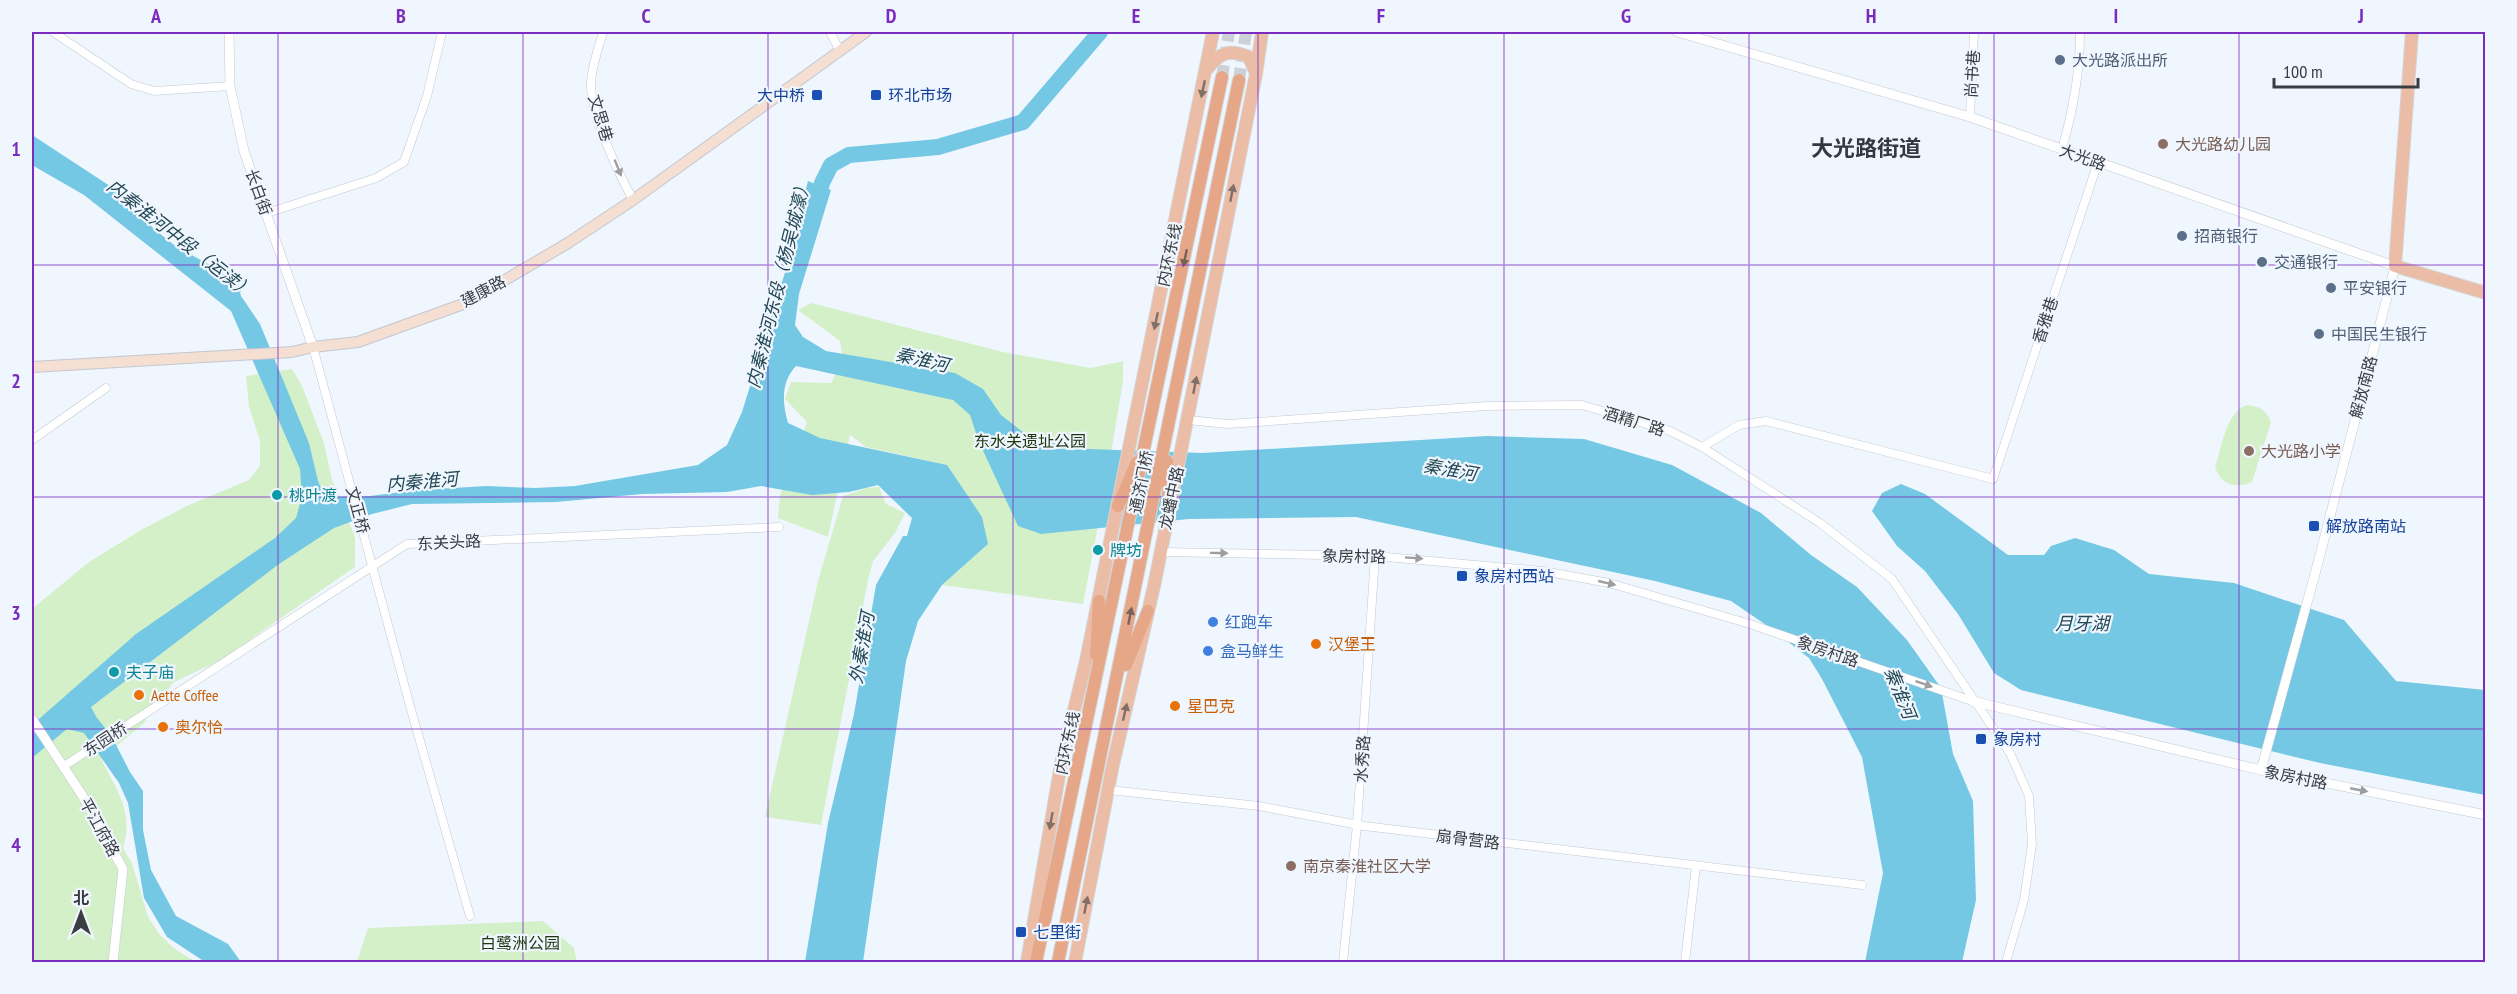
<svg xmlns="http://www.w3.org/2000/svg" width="2517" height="994" font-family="'PT Sans Narrow','Noto Sans SC',sans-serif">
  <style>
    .green { fill: #d4f0c9 }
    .water { fill: #74c8e3 }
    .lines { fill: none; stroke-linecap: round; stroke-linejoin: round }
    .river { stroke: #74c8e3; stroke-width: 16 }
    .trunk-tunnel { stroke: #ccd1d8; stroke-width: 12; stroke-dasharray: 12 6; stroke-linecap: butt }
    .minor-casing { stroke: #c2c8d2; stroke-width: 9 }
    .tertiary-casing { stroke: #c2c8d2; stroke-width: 10 }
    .secondary-casing { stroke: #c2c8d2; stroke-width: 12 }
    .primary-casing { stroke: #d4d4d5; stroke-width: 14 }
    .trunk-casing { stroke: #d4d4d5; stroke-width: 14 }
    .minor { stroke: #fff; stroke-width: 8 }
    .tertiary { stroke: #fff; stroke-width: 9 }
    .secondary { stroke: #f5ded2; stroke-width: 10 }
    .primary { stroke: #ecbda6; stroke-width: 12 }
    .trunk { stroke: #e6a788; stroke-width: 12 }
    .oneway { fill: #817069 }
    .oneway2 { fill: #9c9ea0 }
    .oneway3 { fill: #76625a }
    .grid { fill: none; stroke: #7b2cbf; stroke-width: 1.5; stroke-opacity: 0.55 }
    .service-dot { fill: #5c6f8a; stroke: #f0f6fe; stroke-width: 2 }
    .transit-dot { fill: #1a4fb4; stroke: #f0f6fe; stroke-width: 2 }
    .education-dot { fill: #8d6e63; stroke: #f0f6fe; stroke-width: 2 }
    .culture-dot { fill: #0f9aa8; stroke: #f0f6fe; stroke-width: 2 }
    .shop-dot { fill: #3f7fe0; stroke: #f0f6fe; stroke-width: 2 }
    .food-dot { fill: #e8710a; stroke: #f0f6fe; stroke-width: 2 }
    .labels { text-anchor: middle; stroke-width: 4.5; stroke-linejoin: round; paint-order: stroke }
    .service-label { font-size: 16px; fill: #4e5e75; stroke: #f0f6fe; text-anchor: start }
    .street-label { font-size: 16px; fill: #3a3d41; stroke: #f0f6fe }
    .transit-label { font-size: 16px; fill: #164399; stroke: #f0f6fe; text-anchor: start }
    .education-label { font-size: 16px; fill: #785e54; stroke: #f0f6fe; text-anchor: start }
    .park-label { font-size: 16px; fill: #1b350d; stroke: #f0f6fe }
    .culture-label { font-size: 16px; fill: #0d838f; stroke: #f0f6fe; text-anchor: start }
    .shop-label { font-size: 16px; fill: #366cbe; stroke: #f0f6fe; text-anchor: start }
    .food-label { font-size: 16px; fill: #c56008; stroke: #f0f6fe; text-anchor: start }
    .water-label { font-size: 18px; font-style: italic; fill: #234955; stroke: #f0f6fe }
    .district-label { font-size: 22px; font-weight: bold; fill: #343941; stroke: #f0f6fe }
    .neatline { fill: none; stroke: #7b2cbf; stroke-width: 2 }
    .grid-label { font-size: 20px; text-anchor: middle; font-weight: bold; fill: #7b2cbf }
  </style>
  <rect width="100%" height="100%" fill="#f0f6fe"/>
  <g class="green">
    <polygon points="811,303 1003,352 1091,368 1123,361 1123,381 1105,489 1083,604 942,585 988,544 947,465 866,447 850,435 828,537 778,518 780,495 807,422 785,399 791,382 831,383 843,360 840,341 798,310"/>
    <path d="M292,369l10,17 22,57 8,37 23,57v30l-136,94 -45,21 -31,42 -42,35c16,32 33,52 22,89l9,15 16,54 12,18 15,14 21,13h-164v-353l57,-47 52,-32 46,-24 62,-26 11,-14v-25l-11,-34 -3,-31z"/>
    <path d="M2247,405c13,1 19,5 24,17l-19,60c-17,7 -31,3 -37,-15 7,-19 11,-56 32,-62z"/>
    <polygon points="879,487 886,504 905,513 895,533 873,561 868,580 821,825 765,817 818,581 843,496 867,488"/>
    <polygon points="543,921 574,948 577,962 353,962 358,959 368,928"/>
  </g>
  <g class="water">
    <path d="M32,135l81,53 40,40 21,17 39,22 30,22 -3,3 1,4 19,28 49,119 9,38 7,16 45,-1 47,-6 70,-4 48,2 40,-2 123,-21 29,-20 15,-33 44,-143 22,-88 23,9 -32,104 -4,31 8,12 23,14 129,22 28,16 18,26 32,25 56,9 113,4 285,-17 97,3 88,26 89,48 50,42 46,32 50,53 34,48 12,66 20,47 3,99 -14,62h-97l18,-89 -21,-116 -40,-78 -13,-21 -40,-31 -38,-26 -76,-20 -299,-64 -167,2 -148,15 -23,-8 -39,-84 -9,-27 -17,-15 -157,-34c-15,16 -14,36 -8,57l32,15 127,27 35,52 6,27 -46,41 -24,36 -12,40 -43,301h-58l23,-139 26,-109 22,-129 27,-49h4l5,-18 -34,-33 -29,7 -37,3 -51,-9 -34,6 -85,2 -86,8 -144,2 -40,10 -38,14 -55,36 -188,143 6,11 14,17 19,37 13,19v39l8,40 25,46 52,28 13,18h-36l-38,-25 -23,-39 -16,-95 -9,-20 -35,-50 -17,-4 -35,29v-33l104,-91 139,-96 21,-20 6,-21 -2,-28 -69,-158 -147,-116 -52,-30z"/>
    <polygon points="1901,484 1925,494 2008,555 2044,555 2051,546 2075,538 2114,550 2149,574 2234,583 2344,620 2396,681 2485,690 2485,795 2320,763 2021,690 1994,673 1958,614 1925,571 1897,546 1872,511 1882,493"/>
  </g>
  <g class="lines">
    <polyline class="river" points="816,208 822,183 831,165 849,155 938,147 1023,122 1100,32"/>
    <g class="trunk-tunnel">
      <polyline points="1222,77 1229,32"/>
      <polyline points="1239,80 1246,32"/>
    </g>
    <defs>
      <g id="minor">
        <polyline points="53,32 131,84 154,91 230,86"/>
        <path d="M603,32c-4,15 -11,33 -12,50 -1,32 27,90 42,118"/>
        <polyline points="830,32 840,51"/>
        <polyline points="1970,117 1974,32"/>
        <path d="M2062,149c11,-38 18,-77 18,-117"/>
        <polyline points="267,213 376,178 404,162 427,96 442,32"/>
        <polyline points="313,347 410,706 470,916"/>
        <polyline points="1188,420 1228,424 1487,406 1582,405 1670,431 1702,447 1820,523 1892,579 2010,753 2029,796 2032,844 2024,900 2006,962"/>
        <polyline points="32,440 106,388"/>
        <polyline points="1702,447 1739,425 1766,421 1993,479 2098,162"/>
        <polyline points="1161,552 1375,556 1543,571 1609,583 1750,624 1972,701"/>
        <polyline points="64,766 407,544 779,527"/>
        <polyline points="1109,790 1259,806 1364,826 1862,885"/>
        <polyline points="1343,962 1357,825 1375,556"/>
        <polyline points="1685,962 1696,866"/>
      </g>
      <g id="tertiary">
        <polyline points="229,32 230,86 244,151 313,347"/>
        <polyline points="1677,32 1970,117 2400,268"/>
        <polyline points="1972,701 2261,770 2486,815"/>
        <polyline points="32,719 82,795 123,869 113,962"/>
        <polyline points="2261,770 2315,574 2396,263"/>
      </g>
      <polyline id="secondary" points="32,367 292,352 313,347 358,342 466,303 568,243 633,200 866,32"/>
      <g id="primary">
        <polyline points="2412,32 2395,266 2486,293"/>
        <path d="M1208,68c12,-16 22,-19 41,-11l7,16"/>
        <polyline points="1027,962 1061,764 1086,661 1213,32"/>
        <polyline points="1075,962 1112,769 1154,586 1256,74 1262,32"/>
      </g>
      <g id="trunk">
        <polyline points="1167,461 1169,511"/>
        <polyline points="1118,506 1137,462"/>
        <polyline points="1096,655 1099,601"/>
        <polyline points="1126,665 1148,611"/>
        <polyline points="1036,962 1222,77"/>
        <polyline points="1058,962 1239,80"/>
      </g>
    </defs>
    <use href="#minor" class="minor-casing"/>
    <use href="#tertiary" class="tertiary-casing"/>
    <use href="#secondary" class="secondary-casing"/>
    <use href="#primary" class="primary-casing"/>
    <use href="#trunk" class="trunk-casing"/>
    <use href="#minor" class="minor"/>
    <use href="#tertiary" class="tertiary"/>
    <use href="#secondary" class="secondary"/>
    <use href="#primary" class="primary"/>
    <use href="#trunk" class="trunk"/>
  </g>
  <defs><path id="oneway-solid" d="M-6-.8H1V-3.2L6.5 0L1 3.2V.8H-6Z" transform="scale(1.5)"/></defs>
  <g class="oneway">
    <use href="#oneway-solid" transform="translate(1203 89) rotate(102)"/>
    <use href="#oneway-solid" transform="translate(1232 193) rotate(-79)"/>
    <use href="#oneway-solid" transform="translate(1156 321) rotate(102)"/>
    <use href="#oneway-solid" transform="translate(1195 385) rotate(-79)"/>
    <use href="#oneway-solid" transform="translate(1125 712) rotate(-77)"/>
    <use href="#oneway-solid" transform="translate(1051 821) rotate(100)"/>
    <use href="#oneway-solid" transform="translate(1086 905) rotate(-79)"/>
  </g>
  <g class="oneway2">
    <use href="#oneway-solid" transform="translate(618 168) rotate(68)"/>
    <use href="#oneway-solid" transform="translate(1219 553) rotate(1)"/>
    <use href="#oneway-solid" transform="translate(1414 558) rotate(4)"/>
    <use href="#oneway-solid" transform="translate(1607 583) rotate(13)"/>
    <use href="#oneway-solid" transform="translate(1924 684) rotate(19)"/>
    <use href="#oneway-solid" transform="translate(2359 790) rotate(11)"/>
  </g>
  <g class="oneway3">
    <use href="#oneway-solid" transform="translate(1185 258) rotate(102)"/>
    <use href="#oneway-solid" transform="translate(1130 616) rotate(-79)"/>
  </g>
  <path class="grid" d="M278,32v930M523,32v930M768,32v930M1013,32v930M1258,32v930M1504,32v930M1749,32v930M1994,32v930M2239,32v930M32,265h2454M32,497h2454M32,729h2454"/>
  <g class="service-dot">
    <circle cx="2060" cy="60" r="6"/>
    <circle cx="2182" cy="236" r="6"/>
    <circle cx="2262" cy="262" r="6"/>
    <circle cx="2331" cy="288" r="6"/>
    <circle cx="2319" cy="334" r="6"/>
  </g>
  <g class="transit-dot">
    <rect x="811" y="89" width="12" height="12" rx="3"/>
    <rect x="870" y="89" width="12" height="12" rx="3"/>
    <rect x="2308" y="520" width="12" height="12" rx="3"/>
    <rect x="1456" y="570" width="12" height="12" rx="3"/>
    <rect x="1975" y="733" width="12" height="12" rx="3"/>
    <rect x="1015" y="926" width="12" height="12" rx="3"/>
  </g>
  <g class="education-dot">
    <circle cx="2163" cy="144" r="6"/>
    <circle cx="2249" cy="451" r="6"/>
    <circle cx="1291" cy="866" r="6"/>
  </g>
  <g class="culture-dot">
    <circle cx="277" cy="495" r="6"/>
    <circle cx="1098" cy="550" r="6"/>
    <circle cx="114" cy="672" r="6"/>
  </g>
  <g class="shop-dot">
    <circle cx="1213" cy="622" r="6"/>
    <circle cx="1208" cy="651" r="6"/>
  </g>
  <g class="food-dot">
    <circle cx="1316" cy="644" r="6"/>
    <circle cx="139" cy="695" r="6"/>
    <circle cx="1175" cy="706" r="6"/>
    <circle cx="163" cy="727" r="6"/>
  </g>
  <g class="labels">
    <g class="service-label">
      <text x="2072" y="66">大光路派出所</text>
      <text x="2194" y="242">招商银行</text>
      <text x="2274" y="268">交通银行</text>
      <text x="2343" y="294">平安银行</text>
      <text x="2331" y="340">中国民生银行</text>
    </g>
    <g class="street-label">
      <text transform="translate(1972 74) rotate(-87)" y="6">尚书巷</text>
      <text transform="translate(601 118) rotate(73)" y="6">文思巷</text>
      <text transform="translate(2083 157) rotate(19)" y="6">大光路</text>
      <text transform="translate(259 192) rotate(70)" y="6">长白街</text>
      <text transform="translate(1169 255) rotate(-78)" y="6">内环东线</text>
      <text transform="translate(483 291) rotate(-28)" y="6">建康路</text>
      <text transform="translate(2045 320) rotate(-72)" y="6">香雅巷</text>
      <text transform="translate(2363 387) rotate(-75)" y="6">解放南路</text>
      <text transform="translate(1634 421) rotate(17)" y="6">酒精厂路</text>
      <text transform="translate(1141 482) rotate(-79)" y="6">通济门桥</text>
      <text transform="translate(1171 498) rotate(-78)" y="6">龙蟠中路</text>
      <text transform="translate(358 510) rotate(75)" y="6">文正桥</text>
      <text transform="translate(449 542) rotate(-3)" y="6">东关头路</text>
      <text transform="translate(1354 556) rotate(1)" y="6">象房村路</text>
      <text transform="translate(1828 651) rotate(19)" y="6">象房村路</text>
      <text transform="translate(105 739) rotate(-33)" y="6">东园桥</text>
      <text transform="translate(1067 743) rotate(-78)" y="6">内环东线</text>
      <text transform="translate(1362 759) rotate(-86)" y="6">水秀路</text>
      <text transform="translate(2296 777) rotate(11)" y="6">象房村路</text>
      <text transform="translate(100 827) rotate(61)" y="6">平江府路</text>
      <text transform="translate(1468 839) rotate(7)" y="6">扇骨营路</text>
    </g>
    <g class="transit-label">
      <text x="805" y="101" text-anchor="end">大中桥</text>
      <text x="888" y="101">环北市场</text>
      <text x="2326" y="532">解放路南站</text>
      <text x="1474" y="582">象房村西站</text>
      <text x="1993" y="745">象房村</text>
      <text x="1033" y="938">七里街</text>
    </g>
    <g class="education-label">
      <text x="2175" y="150">大光路幼儿园</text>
      <text x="2261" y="457">大光路小学</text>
      <text x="1303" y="872">南京秦淮社区大学</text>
    </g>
    <g class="park-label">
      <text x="1030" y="447">东水关遗址公园</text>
      <text x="520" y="949">白鹭洲公园</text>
    </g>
    <g class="culture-label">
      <text x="289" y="501">桃叶渡</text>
      <text x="1110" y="556">牌坊</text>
      <text x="126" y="678">夫子庙</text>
    </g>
    <g class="shop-label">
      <text x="1225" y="628">红跑车</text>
      <text x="1220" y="657">盒马鲜生</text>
    </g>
    <g class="food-label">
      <text x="1328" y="650">汉堡王</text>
      <text x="151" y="701">Aette Coffee</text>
      <text x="1187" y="712">星巴克</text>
      <text x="175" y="733">奥尔恰</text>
    </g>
    <g class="water-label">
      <text transform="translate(180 239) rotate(38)" y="6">内秦淮河中段（运渎）</text>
      <text transform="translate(779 283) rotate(-76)" y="6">内秦淮河东段（杨吴城濠）</text>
      <text transform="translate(922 360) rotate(13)" y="6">秦淮河</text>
      <text transform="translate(1450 470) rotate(10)" y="6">秦淮河</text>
      <text transform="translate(422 482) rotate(-5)" y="6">内秦淮河</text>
      <text x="2082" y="630">月牙湖</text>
      <text transform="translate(862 648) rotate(-80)" y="6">外秦淮河</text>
      <text transform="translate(1900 693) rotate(68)" y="6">秦淮河</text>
    </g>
    <g class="district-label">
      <text x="1866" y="156">大光路街道</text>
    </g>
  </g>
  <rect width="2517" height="994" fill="none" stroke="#f0f6fe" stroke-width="66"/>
  <g transform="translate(81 913)" stroke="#f0f6fe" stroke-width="4.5" paint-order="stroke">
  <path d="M0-4.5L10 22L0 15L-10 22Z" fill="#3a3d41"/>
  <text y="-9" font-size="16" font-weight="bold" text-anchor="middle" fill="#3a3d41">北</text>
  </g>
  <path d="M2274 78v9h144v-9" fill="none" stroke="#3a3d41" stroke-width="3"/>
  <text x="2283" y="78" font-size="18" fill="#3a3d41" stroke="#f0f6fe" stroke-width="4.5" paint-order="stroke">100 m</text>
  <rect x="33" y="33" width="2451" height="928" class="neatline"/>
  <g class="grid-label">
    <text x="156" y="23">A</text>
    <text x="401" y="23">B</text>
    <text x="646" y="23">C</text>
    <text x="891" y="23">D</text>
    <text x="1136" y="23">E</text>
    <text x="1381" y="23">F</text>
    <text x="1626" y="23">G</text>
    <text x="1871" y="23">H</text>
    <text x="2116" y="23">I</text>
    <text x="2361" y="23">J</text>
    <text x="16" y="156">1</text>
    <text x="16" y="388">2</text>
    <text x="16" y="620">3</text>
    <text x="16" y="852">4</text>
  </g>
</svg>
